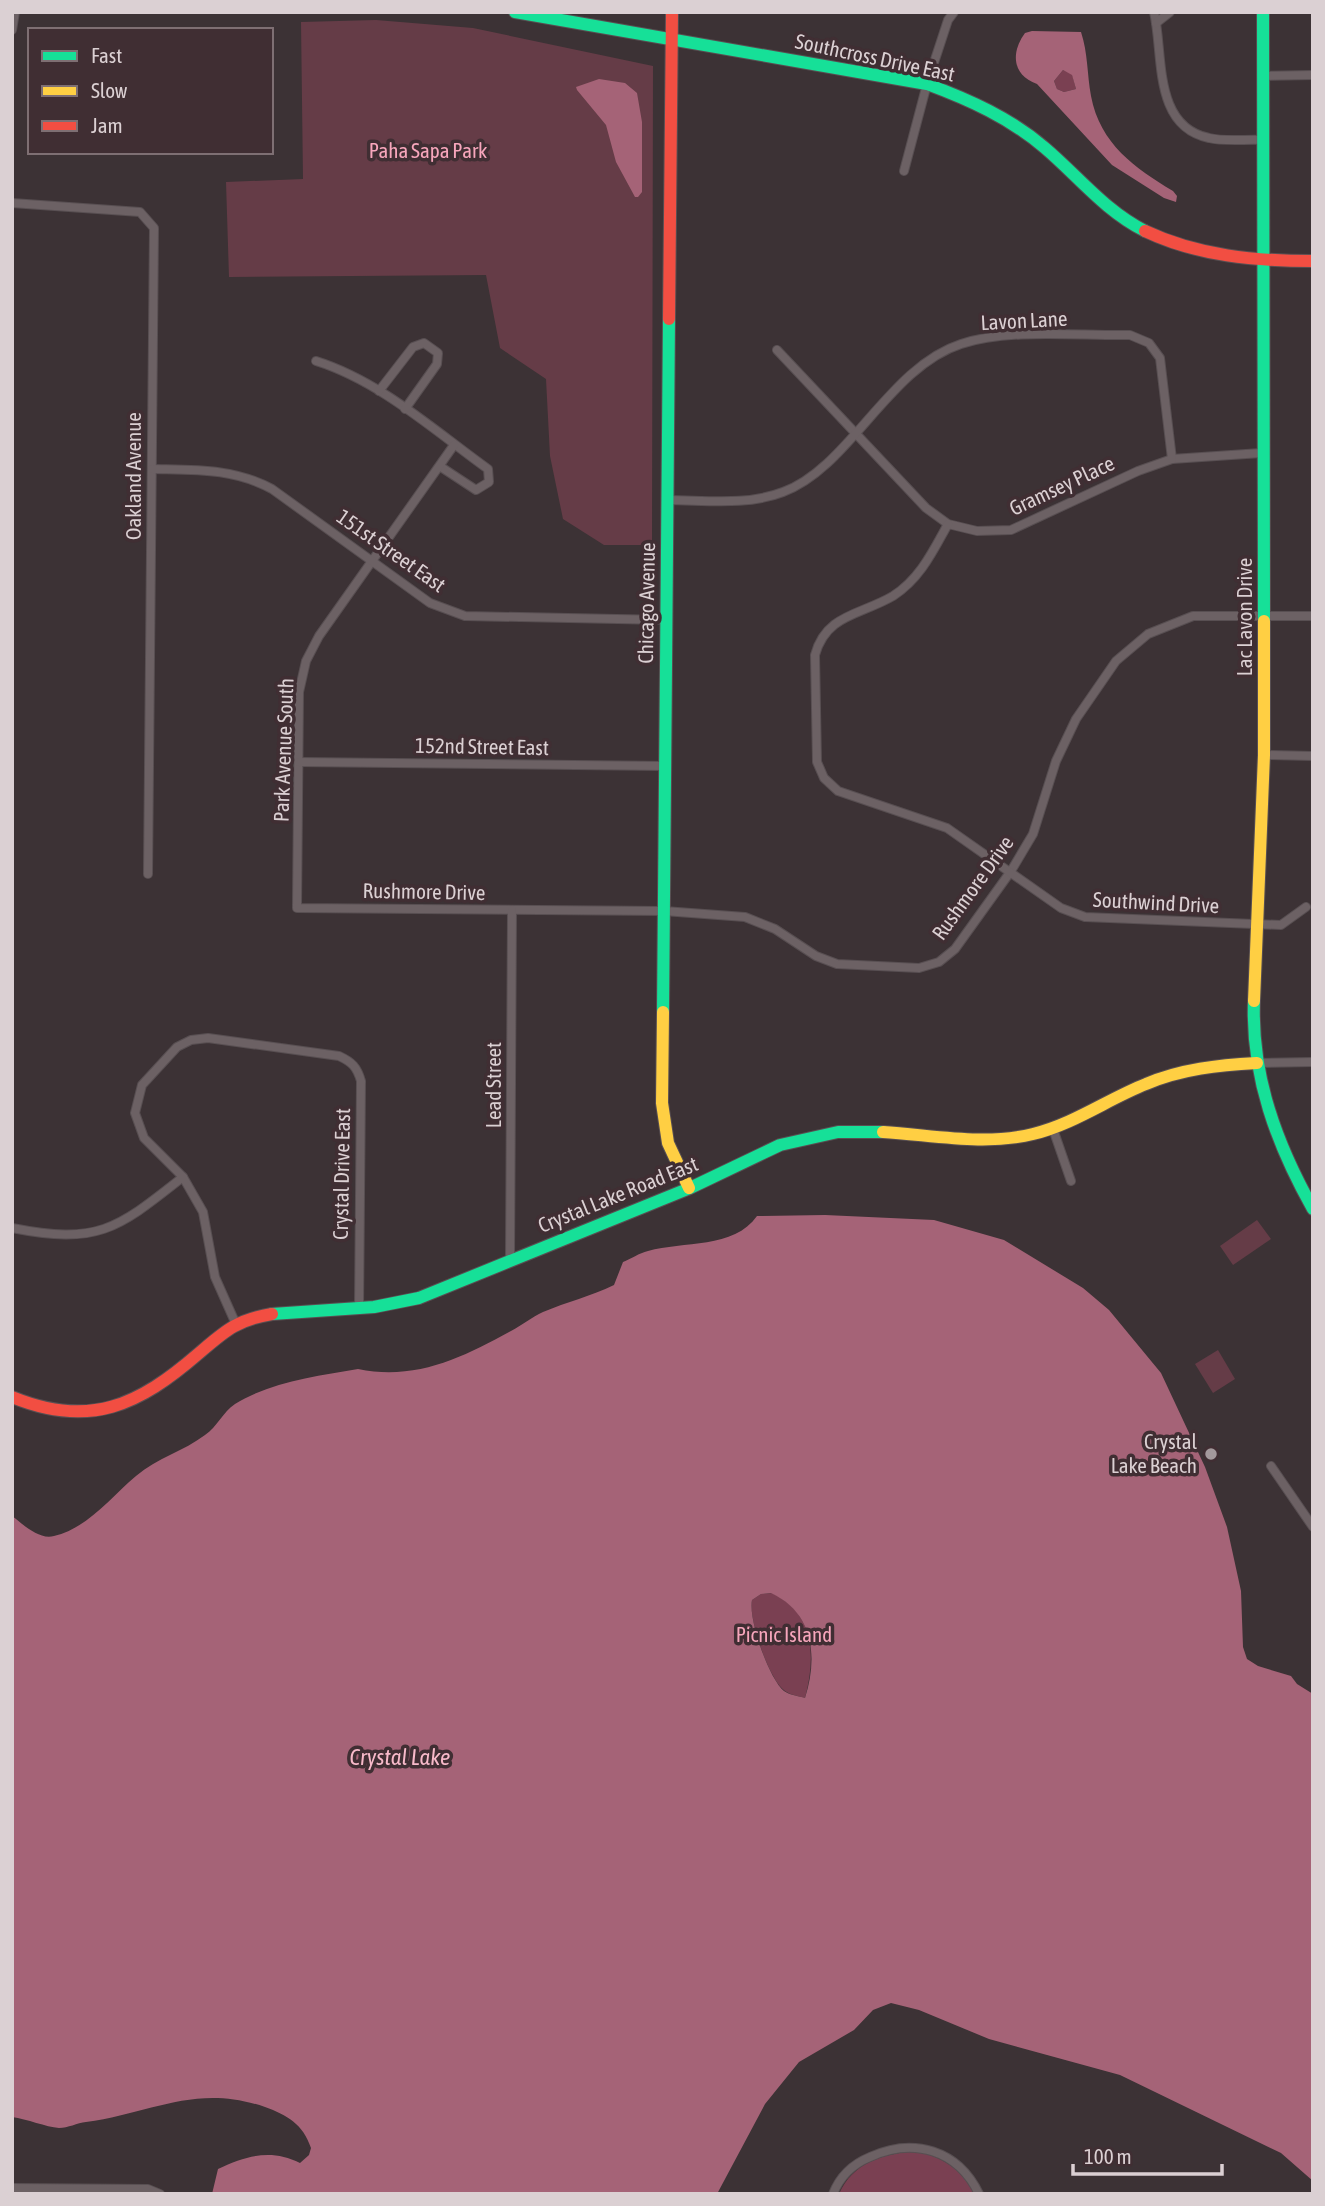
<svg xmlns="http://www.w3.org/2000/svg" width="1325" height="2206" font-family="'Asap Condensed',sans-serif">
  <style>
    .green { fill: #653c47 }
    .forest { fill: #7a4052 }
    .water { fill: #a56377; fill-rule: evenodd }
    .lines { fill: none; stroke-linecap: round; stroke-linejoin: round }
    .street-casing { stroke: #584f52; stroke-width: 10 }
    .fast-casing { stroke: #584f52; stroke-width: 14 }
    .slow-casing { stroke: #584f52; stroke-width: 14 }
    .jam-casing { stroke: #584f52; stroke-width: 14 }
    .street { stroke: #6c6164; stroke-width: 8 }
    .fast { stroke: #16e098; stroke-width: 12 }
    .slow { stroke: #ffcf43; stroke-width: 12 }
    .jam { stroke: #f24e42; stroke-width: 12 }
    .poi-dot { fill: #a3999c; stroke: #402e33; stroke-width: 2.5 }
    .labels { text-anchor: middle; stroke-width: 7; stroke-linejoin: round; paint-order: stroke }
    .street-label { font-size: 21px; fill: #dbd0d3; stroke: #402e33 }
    .park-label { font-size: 21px; fill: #f7a6bc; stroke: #402e33 }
    .poi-label { font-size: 21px; fill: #dbd0d3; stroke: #402e33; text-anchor: end }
    .water-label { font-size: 23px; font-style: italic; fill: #f8baca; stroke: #402e33 }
  </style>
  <rect width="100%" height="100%" fill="#3c3235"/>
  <g class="green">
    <polygon points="376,20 473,28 653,66 652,545 604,545 563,519 550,456 546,379 500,348 486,275 229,277 226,182 303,179 301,22"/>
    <polygon points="1257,1220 1271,1239 1233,1265 1220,1246"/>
    <polygon points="1218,1350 1235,1379 1213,1393 1195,1364"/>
  </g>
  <g class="forest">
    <polygon points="1063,70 1072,74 1076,89 1064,92 1057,89 1054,81"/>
    <path d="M772,1593c43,21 44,63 33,105 -6,-2 -15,-3 -20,-7 -16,-11 -37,-73 -33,-91l9,-6z"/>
    <path d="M914,2151c27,5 47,17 60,43h-135c13,-31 44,-40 75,-43z"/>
  </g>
  <g class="water">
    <path d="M1032,31l49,1c7,21 6,42 10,64 9,48 44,72 82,95l4,5 -1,6 -12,-4 -52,-33 -75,-81c-24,-8 -27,-31 -12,-51zM1063,70l9,5 4,14 -12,3 -7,-3 -3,-8z"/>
    <polygon points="599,79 625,83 637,93 642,122 642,192 638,197 635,197 616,162 606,125 577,90 576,87"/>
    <path d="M825,1215l109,5 70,20 79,48 26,22 52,63 44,94 22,60 14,64 2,56 4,12 11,7 33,10 6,8 16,10v487l-32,-28 -161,-78 -131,-36 -70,-29 -28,-7 -18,7 -19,20 -55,32 -34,42 -48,90h-505l6,-25c30,-14 54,-20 82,-6l9,-8 2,-7c-8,-24 -24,-33 -46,-41 -69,-24 -113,6 -179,15 -9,1 -18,6 -27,6 -13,-1 -32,-9 -47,-11v-601c12,9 27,24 42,20 34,-8 57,-39 82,-60 21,-18 48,-25 69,-41 12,-8 18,-23 30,-31 36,-22 81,-28 123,-35 57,12 104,-11 153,-38 11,-6 21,-14 32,-19 24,-10 48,-16 71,-27l9,-23c8,-3 16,-9 25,-11 35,-10 86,-2 109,-35zM771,1593c43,20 47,64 34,105 -6,-2 -16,-3 -21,-7 -15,-12 -36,-72 -32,-91l9,-6z"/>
  </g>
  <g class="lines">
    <defs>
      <g id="street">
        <path d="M1154,12c10,42 -2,114 55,126 16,4 37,1 54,2"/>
        <polyline points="1156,23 1170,12"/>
        <polyline points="12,30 15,12"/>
        <polyline points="1263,76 1313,75"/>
        <polyline points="904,171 927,84 948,20 954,12"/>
        <polyline points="12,203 140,212 154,228 148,874"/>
        <polyline points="777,350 926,508 948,524 977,531 1011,530 1138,471 1172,459 1261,453 1263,450"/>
        <path d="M316,361c64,20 119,70 172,108l1,13 -13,8 -35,-23"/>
        <polyline points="379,391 413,347 424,343 438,353 437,364 405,409"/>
        <polyline points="454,445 319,636 306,661 299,692 297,908 664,911 745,917 775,929 816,956 837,964 919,968 939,962 955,949 1011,871 1033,834 1056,761 1076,719 1116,661 1148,634 1193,616 1313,616"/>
        <path d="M152,469c43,1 81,-1 120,20l158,114 35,13 201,4"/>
        <path d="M667,500c38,0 80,6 116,-8 66,-24 106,-125 178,-148 49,-16 117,-8 169,-9l19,8 11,15 12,101"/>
        <path d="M948,524c-15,27 -28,55 -55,72 -32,19 -67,18 -78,59l2,107 7,16 14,13 109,37 114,80 24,9 196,8 25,-18"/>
        <polyline points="1264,755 1313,756"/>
        <polyline points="299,762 665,766"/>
        <polyline points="1257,1063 1313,1062"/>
        <polyline points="1053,1129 1071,1181"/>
        <path d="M12,1228c87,17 105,1 171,-51"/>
        <polyline points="510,1260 512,910"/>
        <path d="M235,1322l-20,-45 -12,-65 -20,-35 -39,-39 -9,-25 7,-28 35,-38 14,-7 17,-2 131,18c13,6 18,11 22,25l-2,229"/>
        <polyline points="1271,1466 1313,1527"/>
        <polyline points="12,2188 148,2189 160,2194"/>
        <path d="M833,2194c7,-18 20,-30 37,-37 44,-20 88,-7 109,37"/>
      </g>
      <g id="fast">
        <path d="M515,12l412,72c43,16 83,34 118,64 33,28 60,63 100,83"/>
        <polyline points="1263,12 1264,621"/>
        <path d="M1254,1001c-3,75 23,144 59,208"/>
        <polyline points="663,1012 669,319"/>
        <polyline points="272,1314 374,1307 419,1298 690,1188 780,1145 838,1132 883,1132"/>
      </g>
      <g id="slow">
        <polyline points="1254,1001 1264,755 1264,621"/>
        <polyline points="663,1012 662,1103 668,1143 689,1188"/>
        <path d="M883,1132c50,3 101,14 150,2 41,-10 75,-35 113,-50 35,-15 73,-19 111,-21"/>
      </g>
      <g id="jam">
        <path d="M1145,231c53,25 110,30 168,30"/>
        <polyline points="669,319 672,12"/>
        <path d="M12,1397c78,32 127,8 186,-43 27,-23 38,-34 74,-40"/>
      </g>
    </defs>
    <use href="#street" class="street-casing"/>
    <use href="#fast" class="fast-casing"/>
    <use href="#slow" class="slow-casing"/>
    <use href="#jam" class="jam-casing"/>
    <use href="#street" class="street"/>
    <use href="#fast" class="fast"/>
    <use href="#slow" class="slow"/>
    <use href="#jam" class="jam"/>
  </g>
  <circle class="poi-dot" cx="1211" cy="1454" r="7"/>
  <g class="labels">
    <g class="street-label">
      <text transform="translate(875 58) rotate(12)" y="7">Southcross Drive East</text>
      <text transform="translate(1024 321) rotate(-3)" y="7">Lavon Lane</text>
      <text transform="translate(134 476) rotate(-90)" y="7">Oakland Avenue</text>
      <text transform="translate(1062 486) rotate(-25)" y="7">Gramsey Place</text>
      <text transform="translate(391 551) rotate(35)" y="7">151st Street East</text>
      <text transform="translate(647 603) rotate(-89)" y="7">Chicago Avenue</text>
      <text transform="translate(1245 617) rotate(-90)" y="7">Lac Lavon Drive</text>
      <text transform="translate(482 747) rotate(1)" y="7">152nd Street East</text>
      <text transform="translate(284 750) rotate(-88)" y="7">Park Avenue South</text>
      <text transform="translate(973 888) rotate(-54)" y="7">Rushmore Drive</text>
      <text transform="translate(424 892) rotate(1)" y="7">Rushmore Drive</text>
      <text transform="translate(1156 903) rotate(3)" y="7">Southwind Drive</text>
      <text transform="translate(494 1085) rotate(-90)" y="7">Lead Street</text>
      <text transform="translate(342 1174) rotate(-89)" y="7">Crystal Drive East</text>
      <text transform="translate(618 1195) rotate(-22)" y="7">Crystal Lake Road East</text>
    </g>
    <g class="park-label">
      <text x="428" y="158">Paha Sapa Park</text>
      <text x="784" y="1642">Picnic Island</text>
    </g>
    <g class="poi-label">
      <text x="1197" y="1449">Crystal<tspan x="1197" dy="24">Lake Beach</tspan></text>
    </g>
    <g class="water-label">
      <text x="400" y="1765">Crystal Lake</text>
    </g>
  </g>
  <rect width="1325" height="2206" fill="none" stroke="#dbd0d3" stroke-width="28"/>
  <rect x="28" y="28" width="245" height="126" fill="#402e33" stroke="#7e6f73" stroke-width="2"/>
  <rect x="42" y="51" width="35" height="10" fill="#16e098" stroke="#7e6f73" stroke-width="2"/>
  <text x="91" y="63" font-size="21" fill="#dbd0d3">Fast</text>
  <rect x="42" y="86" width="35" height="10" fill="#ffcf43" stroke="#7e6f73" stroke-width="2"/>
  <text x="91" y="98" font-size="21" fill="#dbd0d3">Slow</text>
  <rect x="42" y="121" width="35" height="10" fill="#f24e42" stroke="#7e6f73" stroke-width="2"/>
  <text x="91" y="133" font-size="21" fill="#dbd0d3">Jam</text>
  <path d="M1073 2164v10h149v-10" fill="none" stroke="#dbd0d3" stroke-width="3.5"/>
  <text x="1084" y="2164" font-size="21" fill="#dbd0d3" stroke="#402e33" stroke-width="5" paint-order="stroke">100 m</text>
</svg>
